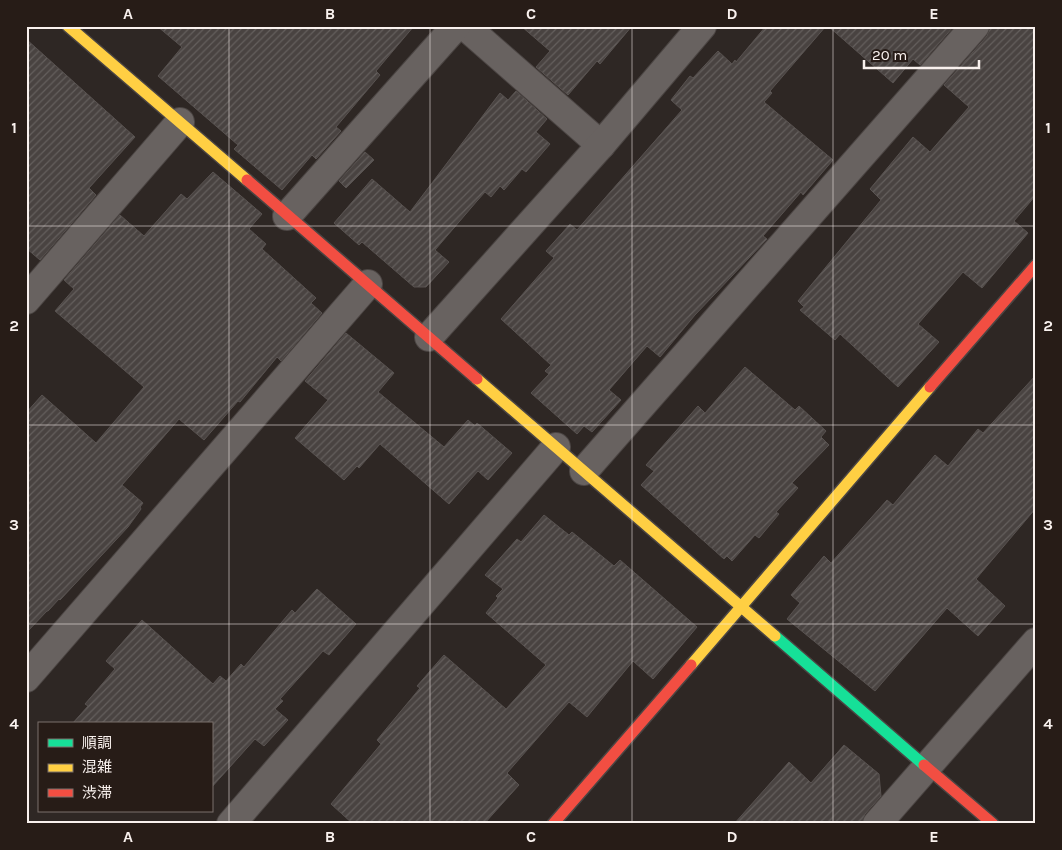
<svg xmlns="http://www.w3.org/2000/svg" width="1062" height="850" font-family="Karla,'Noto Sans JP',sans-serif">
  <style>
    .building { fill: url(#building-hatch); stroke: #585250 }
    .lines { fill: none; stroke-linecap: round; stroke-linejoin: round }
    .street-casing { stroke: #4b4543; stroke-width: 30 }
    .fast-casing { stroke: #4b4543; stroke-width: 14 }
    .slow-casing { stroke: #4b4543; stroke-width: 14 }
    .jam-casing { stroke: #4b4543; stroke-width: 14 }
    .street { stroke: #686260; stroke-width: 28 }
    .fast { stroke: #16e098; stroke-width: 11 }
    .slow { stroke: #ffcf43; stroke-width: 11 }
    .jam { stroke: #f24e42; stroke-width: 11 }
    .grid { fill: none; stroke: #f9f1ee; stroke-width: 1; stroke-opacity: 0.55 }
    .neatline { fill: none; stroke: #f9f1ee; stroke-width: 2 }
    .grid-label { font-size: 16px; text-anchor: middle; font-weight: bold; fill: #f9f1ee }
  </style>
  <defs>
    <pattern id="building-hatch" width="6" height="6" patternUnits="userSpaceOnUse" patternTransform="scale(1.25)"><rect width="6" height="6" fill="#494341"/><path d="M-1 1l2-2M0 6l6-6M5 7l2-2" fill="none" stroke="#645f5d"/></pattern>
  </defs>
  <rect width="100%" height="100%" fill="#2e2724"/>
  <g class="building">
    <polygon points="157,26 414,26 376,71 380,75 336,127 341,131 316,159 312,155 282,190 234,149 238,145 158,76 182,47"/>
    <polygon points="521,26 632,26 600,64 597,61 568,95 536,67 550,51"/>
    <polygon points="766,26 826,26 770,91 772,93 764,102 833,160 803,195 801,192 763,236 767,239 695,315 660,357 647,346 609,390 621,400 592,432 584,426 577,434 531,393 549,374 545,371 551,365 501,319 554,258 546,251 570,224 577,230 682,110 671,100 690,76 693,78 718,51 732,64 735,60 736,62"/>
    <polygon points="828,26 954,26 920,65 913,59 893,83"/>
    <polygon points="990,26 1036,26 1036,195 1014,221 1028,233 982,288 963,272 918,324 939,342 898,387 840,334 835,340 800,310 804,307 798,301 881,200 870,189 913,137 930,152 969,107 944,85 987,36"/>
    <polygon points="26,39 135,137 89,188 96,195 40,260 26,248"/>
    <polygon points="516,91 547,119 536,132 550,144 526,172 522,169 504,190 500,186 491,197 485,192 477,201 435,250 449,262 426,287 414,287 362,242 359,245 334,223 372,179 410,212 500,93 508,100"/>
    <polygon points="365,152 374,160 346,188 339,181"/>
    <polygon points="213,172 262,214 249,229 266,244 262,249 316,298 311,303 322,313 281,361 277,357 240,402 238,401 204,440 179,419 122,485 143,503 140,507 141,509 128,527 60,600 59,599 48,611 47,611 26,633 26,413 42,395 96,443 144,387 55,311 74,289 64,280 120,215 144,236 181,194 187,199"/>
    <polygon points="346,333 394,373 378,392 444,447 468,420 475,426 477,423 512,453 488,480 478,471 449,504 380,444 359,468 357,466 344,480 295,438 328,400 305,381"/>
    <polygon points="745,367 795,410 799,406 826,431 821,437 829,445 792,483 798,488 776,512 779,514 759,538 755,535 732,561 727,556 724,559 641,485 654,471 646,465 698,406 705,413"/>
    <polygon points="1036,375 1036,508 976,579 1005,606 978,636 947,608 875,691 787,619 800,603 791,595 824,556 831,563 887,500 893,505 935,455 948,466 978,429 983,433"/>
    <polygon points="544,515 569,535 572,532 614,566 620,560 697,627 653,679 633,661 587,717 569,702 507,773 519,785 484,824 353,824 331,804 381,744 377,740 420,688 417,686 444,655 506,709 546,665 486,613 498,598 496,596 503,589 485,575 517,539 521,542"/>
    <polygon points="317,589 356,624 329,655 323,651 280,699 283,701 275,709 288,720 264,746 255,739 211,788 211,724 72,724 88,706 85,704 115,669 106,661 142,620 213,684 220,676 226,681 241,664 244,667 292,610 295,613"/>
    <polygon points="844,745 879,774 881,796 865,814 862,824 734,824 789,762 811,783"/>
  </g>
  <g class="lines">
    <defs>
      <g id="street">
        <polyline points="465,26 601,145"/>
        <polyline points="287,216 456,26"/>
        <polyline points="26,300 180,122"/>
        <polyline points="429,337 601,145 702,26"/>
        <polyline points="584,471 975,26"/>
        <polyline points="26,678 368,284"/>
        <polyline points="231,824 556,447"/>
        <polyline points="877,824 1036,642"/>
      </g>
      <polyline id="fast" points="775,636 924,765"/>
      <g id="slow">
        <polyline points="68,26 247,180"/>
        <polyline points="477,379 775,636"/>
        <polyline points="691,665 930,387"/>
      </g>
      <g id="jam">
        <polyline points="247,180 477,379"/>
        <polyline points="930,387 1036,265"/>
        <polyline points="924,765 993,824"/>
        <polyline points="553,824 691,665"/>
      </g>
    </defs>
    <use href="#street" class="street-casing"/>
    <use href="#fast" class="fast-casing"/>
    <use href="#slow" class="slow-casing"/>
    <use href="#jam" class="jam-casing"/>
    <use href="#street" class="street"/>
    <use href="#fast" class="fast"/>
    <use href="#slow" class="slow"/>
    <use href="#jam" class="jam"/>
  </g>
  <path class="grid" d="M229,26v798M430,26v798M632,26v798M833,26v798M26,226h1010M26,425h1010M26,624h1010"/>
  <rect width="1062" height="850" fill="none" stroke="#271c17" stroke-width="55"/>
  <rect x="38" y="722" width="175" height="90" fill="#271c17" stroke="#7b716d"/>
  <rect x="48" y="739" width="25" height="8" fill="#16e098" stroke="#7b716d"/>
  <text x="82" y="748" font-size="15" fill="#f9f1ee">順調</text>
  <rect x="48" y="764" width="25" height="8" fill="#ffcf43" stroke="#7b716d"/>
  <text x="82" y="772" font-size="15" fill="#f9f1ee">混雑</text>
  <rect x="48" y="789" width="25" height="8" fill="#f24e42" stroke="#7b716d"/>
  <text x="82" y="798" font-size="15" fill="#f9f1ee">渋滞</text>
  <path d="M864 60v8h115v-8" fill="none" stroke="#f9f1ee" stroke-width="2.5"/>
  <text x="872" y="60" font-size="15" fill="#f9f1ee" stroke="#271c17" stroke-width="4" paint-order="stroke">20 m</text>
  <rect x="28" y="28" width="1006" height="794" class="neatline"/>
  <g class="grid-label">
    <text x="128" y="19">A</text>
    <text x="330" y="19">B</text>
    <text x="531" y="19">C</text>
    <text x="732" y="19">D</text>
    <text x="934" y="19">E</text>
    <text x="14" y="133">1</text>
    <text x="1048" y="133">1</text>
    <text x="14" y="331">2</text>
    <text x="1048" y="331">2</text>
    <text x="14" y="530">3</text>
    <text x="1048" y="530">3</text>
    <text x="14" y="729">4</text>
    <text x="1048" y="729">4</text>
    <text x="128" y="842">A</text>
    <text x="330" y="842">B</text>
    <text x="531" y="842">C</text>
    <text x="732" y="842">D</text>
    <text x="934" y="842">E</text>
  </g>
</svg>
